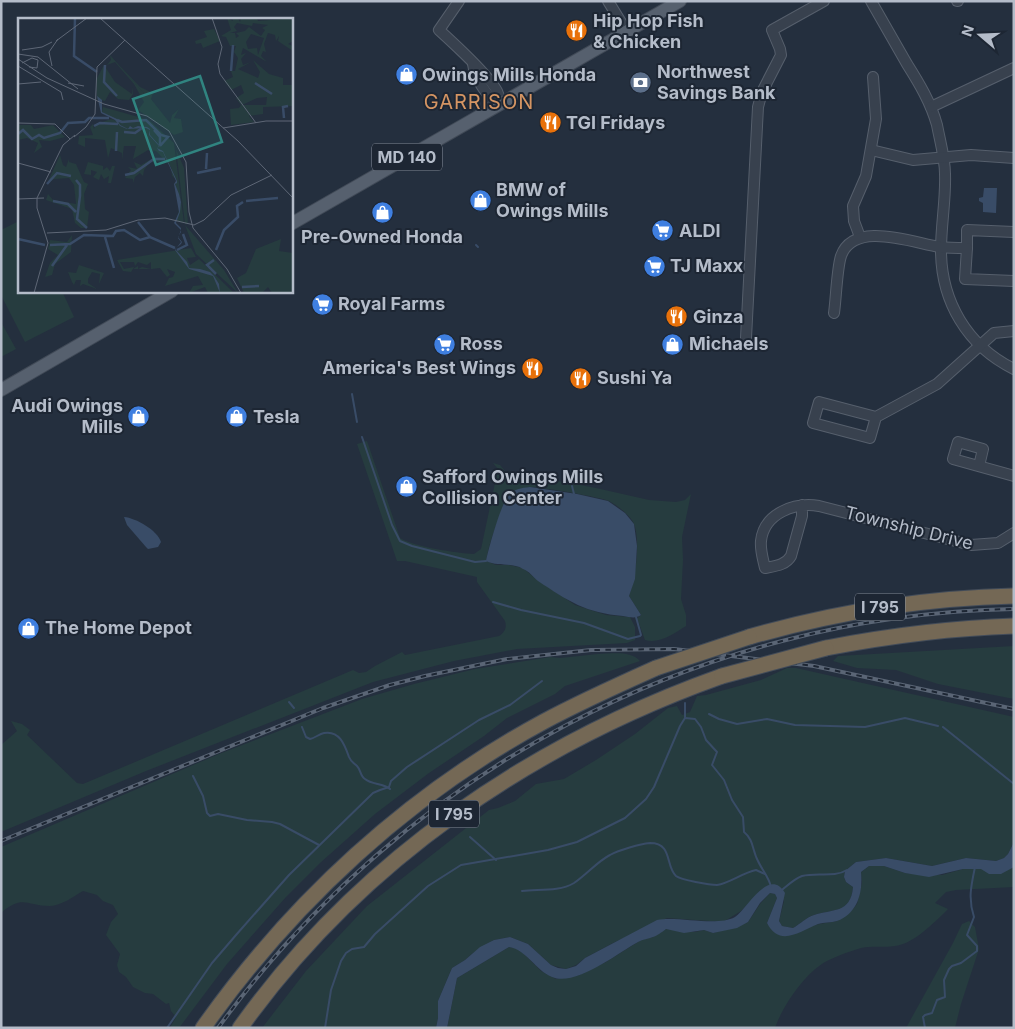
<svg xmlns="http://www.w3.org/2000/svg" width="1015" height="1029" font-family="Inter,sans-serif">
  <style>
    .green { fill: #263c3f }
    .water { fill: #394c67 }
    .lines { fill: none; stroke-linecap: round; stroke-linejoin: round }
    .stream { stroke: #394c67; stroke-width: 2 }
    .minor-casing { stroke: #565f6c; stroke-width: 12 }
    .major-casing { stroke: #414a57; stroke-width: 14 }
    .highway-casing { stroke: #434c59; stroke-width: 17 }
    .minor { stroke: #38414e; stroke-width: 10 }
    .major { stroke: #56606e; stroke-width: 12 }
    .highway { stroke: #746855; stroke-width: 15 }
    .rail-casing { stroke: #5a6575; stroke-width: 4 }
    .rail { stroke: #1d2633; stroke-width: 2; stroke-dasharray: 5.5; stroke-linecap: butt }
    .highway-bridge-casing { stroke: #434c59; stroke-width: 17; stroke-linecap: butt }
    .highway-bridge { stroke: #746855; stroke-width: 15 }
    .labels { text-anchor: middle; stroke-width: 4; stroke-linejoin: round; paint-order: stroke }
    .shield { fill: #1d2633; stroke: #878f9c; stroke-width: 1 }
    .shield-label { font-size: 16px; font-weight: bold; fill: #b4bcc9 }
    .poi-label { font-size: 18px; font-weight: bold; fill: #b4bcc9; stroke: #1d2633; text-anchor: start }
    .street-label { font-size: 18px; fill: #b4bcc9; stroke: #1d2633 }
    .quarter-label { font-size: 20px; letter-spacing: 1px; fill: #d59563; stroke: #1d2633 }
    .inset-river { fill: none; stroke: #394c67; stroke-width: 2.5 }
    .inset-road { fill: none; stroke: #5e6776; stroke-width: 1 }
    .view { fill: #308480; fill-opacity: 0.15; stroke: #308480; stroke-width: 2.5 }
    .inset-edge { fill: none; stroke: #b4bcc9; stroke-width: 2.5 }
  </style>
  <rect width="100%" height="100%" fill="#242f3e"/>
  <g class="green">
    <polygon points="19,221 19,291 62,291 74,317 25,342 1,295 1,230"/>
    <polygon points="1,322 16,349 1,357"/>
    <path d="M367,441l33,97c15,9 56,15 74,16l7,-5 17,-80 -5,-6 7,2 5,6 91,17 53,12 27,2 9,-2 6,-6 -9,43 1,23 -2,39 5,16v11c-13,8 -26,18 -41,14l-7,-19 -2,-2 5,-4 -12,-19c6,-17 12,-54 5,-72 -3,-8 -17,-19 -25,-23 -9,-4 -72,-15 -80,-14 -7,2 -15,7 -21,10 -9,20 -18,42 -22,64l10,4h13l14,3 13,11 39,26 31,10 24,2 5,10v13l-8,3 -110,6 -63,12 -81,21 -227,89 -145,61v-87l16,-14 -6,-10 11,3 8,6 -3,5 50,48 6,1 270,-114 6,3 7,-1 9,-6 27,-14 3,3 94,-19c6,-4 8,-8 6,-15l-28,-39v-5l-72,-16h-8l-40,-117z"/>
    <polygon points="1014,646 1014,699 938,684 896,670 857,668 833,661 838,656"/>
    <path d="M598,654c13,0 32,-4 42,7l-75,25 -10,8 -48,24 -23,18 -55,37 -54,41 -55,49 -34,34 -59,67 -48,64h-9l6,-11 -5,-6 -2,-8 -3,1 -13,-10 -8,-1 -12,-6 -7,-10 -7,-5 -2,-7 3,-11 -14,-19 5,-13 7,-8 -5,-9 -10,-4 -6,-6 -14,-4c-9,5 -22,15 -33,15 -24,0 -27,-12 -49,7v-66l218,-93 143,-55 52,-15 61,-15 75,-12 10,1z"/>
    <path d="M787,668h9l218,49v125l-6,12 -4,4 -8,3 -30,-3 -34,8 -46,-8 -30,4 -11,9 -1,6 2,5 7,5c-2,27 -21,22 -39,28 -7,2 -14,9 -21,13l-11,-2 -3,-5 5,-20 -9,-16 -7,1 -6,4 -21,21 -18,11 -56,-4 -54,25 -28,15 -9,7 -10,4 -15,-4 -23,-21 -18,-7 -16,3 -21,13 -8,7 -13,8 -14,33v17l-2,10h-174l44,-57 61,-65 122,-96 9,-2 17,-7 21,-17 28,-5 32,-19 39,-26 33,-26 9,-2 5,9 8,-3 7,-16 9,-1 55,-15z"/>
    <path d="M869,866h15l21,7 37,2 21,-6h46l5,-2v20l-58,3 -10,2 -11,11 13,6c-11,11 -30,30 -45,35 -13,5 -29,1 -42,4 -10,3 -22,7 -32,12 -22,10 -46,45 -54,68h-328l10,-50 52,-31 6,1 8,5 18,18 15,8 23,-4 27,-13 35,-22 12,-3 13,-8 29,3 9,-2 9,3 35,-11 12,-18 10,-11 5,1 2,4 -10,25 7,9 63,-11 16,-12 4,-5 5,-21 -1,-11z"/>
    <polygon points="969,921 975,927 979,949 961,1004 955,1028 906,1028 953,943 962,924"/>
  </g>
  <g class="water">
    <polygon points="984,188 997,188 996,213 983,212 983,203 979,201 979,198 983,197"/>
    <path d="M530,487l47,7 31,7 17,12 9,11 3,22 -2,33 -6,17 12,19c-6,4 -11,2 -18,1 -37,-3 -55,-15 -85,-35 -5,-4 -9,-10 -15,-12 -11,-7 -25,-2 -37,-8 3,-14 14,-54 22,-65 6,-7 13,-8 22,-9z"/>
    <path d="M124,517c12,1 33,13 37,25l-3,5 -10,2 -2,-2 -19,-22z"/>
    <path d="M1014,842v25l-13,7h-12l-8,-5h-18l-34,8 -24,-4 -21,-7h-15l-8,6c2,20 -3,41 -24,49 -6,2 -13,1 -19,3 -18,7 -38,24 -51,-1l10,-25 -2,-4 -5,-1 -10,10 -12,19 -11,6 -24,5 -9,-3 -20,3 -18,-4c-4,3 -9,7 -13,8 -5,2 -10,2 -15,5 -20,11 -63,45 -86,35 -17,-7 -25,-27 -43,-30l-52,31 -10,50h-11l2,-10v-17l14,-33 13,-8 15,-13 14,-7 16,-3 18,7 23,21 7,3 8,1 10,-3 9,-8 72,-38c22,-4 60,7 78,-3 12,-8 34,-51 50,-24l-6,28 3,5 11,2c7,-4 14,-11 21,-13 17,-6 37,-1 39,-28l-7,-5 -2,-5 1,-6 11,-9 30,-4 46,8 34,-8 30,3 8,-3 4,-4z"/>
  </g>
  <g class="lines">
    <g class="stream">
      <polyline points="476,245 478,247"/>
      <polyline points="352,394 357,422"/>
      <polyline points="362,437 392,525 400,541 412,546 475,562 486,561"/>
      <polyline points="572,486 574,494"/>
      <polyline points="493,602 521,610 584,623 628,639 640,636 641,635 636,617"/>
      <polyline points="289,702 294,708"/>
      <polyline points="685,703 685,718"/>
      <polyline points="709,714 719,719 737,724 767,719 795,725 865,727 905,718 938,726"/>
      <path d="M302,727l4,10 4,2c5,-1 9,-5 14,-6 16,-3 21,13 25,24 2,5 5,6 8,9 4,4 3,10 8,13 7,6 18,4 25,10"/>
      <polyline points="943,727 1014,784"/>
      <polyline points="193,776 203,796 207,813 210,816 218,814 247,820 272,822 280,824 319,845"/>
      <polyline points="389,787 391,781 407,767 479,720 510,705 542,681"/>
      <polyline points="470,837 496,860"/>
      <path d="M782,890c6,-5 12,-11 20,-14 15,-4 32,2 45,-6"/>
      <path d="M522,891c16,-2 37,1 52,-8 12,-8 24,-22 36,-28 9,-5 30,-11 40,-12 23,0 15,23 26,33 5,4 34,9 41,9 13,-2 25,-12 39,-15l9,4"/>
      <polyline points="167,1028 212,963 236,935 289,875 373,793 380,790 389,787"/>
      <path d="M325,1028l6,-38 10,-29 5,-8 6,-4 12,-2 11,-13 53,-48 33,-21 87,-15 29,-8 48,-24 21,-19 8,-12 26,-61 5,-8 10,1 6,8 5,13 11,12 -5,13 12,15 8,20 11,17 1,15c10,8 8,18 14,29 4,9 11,16 13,26"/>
      <path d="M925,1028l-2,-11 2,-2 7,-2 5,-13 8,-3 -1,-17 5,-11 3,-3 9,-3 16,-12v-5l-10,-11 7,-18c-6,-18 -3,-31 1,-50"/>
    </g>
    <defs>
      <g id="minor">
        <path d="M459,1l-20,29c11,10 57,52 59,64 1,4 0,8 -1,12"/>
        <polyline points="608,1 627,32"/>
        <path d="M871,1c12,21 24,42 36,63 12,19 24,39 30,61 3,16 8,33 8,49 1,25 -4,50 -4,76 0,51 26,96 73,119"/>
        <polyline points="957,1 958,1"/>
        <path d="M473,64c2,16 14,30 24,42"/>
        <polyline points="931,107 1014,68"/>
        <polyline points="871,150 913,160 971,155 1014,158"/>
        <polyline points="860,237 854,221 853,206 866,176 876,119 873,77"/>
        <polyline points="967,248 967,230 1014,232"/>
        <path d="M834,313c2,-14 3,-45 7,-57 13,-36 72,-13 99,-9 9,1 18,1 27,1l-2,31 49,2"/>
        <polyline points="746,338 758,107 762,92 781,55 780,49 772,30 824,1"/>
        <polyline points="876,417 870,438 813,423 819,402 876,417 937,384 994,333 1014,331"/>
        <polyline points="979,466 983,449 958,442 953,459 1014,476"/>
        <path d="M802,505v11l-11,40c-5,9 -16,10 -26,12 -2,-9 -5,-18 -4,-27 3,-28 34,-39 58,-35l152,39 27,-2 16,-10"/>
      </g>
      <g id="major">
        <polyline points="291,224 680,1"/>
        <polyline points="1,390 172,291"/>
      </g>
      <g id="highway">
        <path d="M749,637c87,-25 175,-39 265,-41"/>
        <path d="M826,648c62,-12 124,-20 188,-22"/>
        <path d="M203,1028c89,-126 205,-233 340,-306 37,-20 75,-37 113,-54"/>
        <path d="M240,1028c119,-167 291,-284 482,-352"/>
      </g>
    </defs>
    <use href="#minor" class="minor-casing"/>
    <use href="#major" class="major-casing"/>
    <use href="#highway" class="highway-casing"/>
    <use href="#minor" class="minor"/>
    <use href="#major" class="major"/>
    <use href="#highway" class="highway"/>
    <defs>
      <g id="rail">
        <polyline points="1,841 323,708 390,685 425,676 507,659 591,650 674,649 814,666 1014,709"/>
        <path d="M218,1028c186,-256 479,-413 796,-419"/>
      </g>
    </defs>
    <use href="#rail" class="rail-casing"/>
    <use href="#rail" class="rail"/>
    <defs>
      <g id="highway-bridge">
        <polyline points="656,668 749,637"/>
        <polyline points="722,676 826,648"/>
      </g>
    </defs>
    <use href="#highway-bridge" class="highway-bridge-casing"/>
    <use href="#highway-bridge" class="highway-bridge"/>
  </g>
  <defs>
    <symbol id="restaurant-disc" viewBox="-11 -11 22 22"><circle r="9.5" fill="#e8710a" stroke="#1d2633"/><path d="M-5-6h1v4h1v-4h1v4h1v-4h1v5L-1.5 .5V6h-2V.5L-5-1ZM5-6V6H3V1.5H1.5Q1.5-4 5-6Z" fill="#fff"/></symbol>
    <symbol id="shop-disc" viewBox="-11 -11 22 22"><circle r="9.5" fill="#3f7fe0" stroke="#1d2633"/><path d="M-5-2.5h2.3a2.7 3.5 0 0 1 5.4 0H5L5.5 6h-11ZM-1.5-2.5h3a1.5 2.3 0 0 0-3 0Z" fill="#fff"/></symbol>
    <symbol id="bank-disc" viewBox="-11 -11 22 22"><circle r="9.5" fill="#5c6f8a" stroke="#1d2633"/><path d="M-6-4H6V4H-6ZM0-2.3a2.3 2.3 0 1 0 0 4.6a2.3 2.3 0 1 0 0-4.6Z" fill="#fff"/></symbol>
    <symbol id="supermarket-disc" viewBox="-11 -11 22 22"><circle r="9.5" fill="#3f7fe0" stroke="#1d2633"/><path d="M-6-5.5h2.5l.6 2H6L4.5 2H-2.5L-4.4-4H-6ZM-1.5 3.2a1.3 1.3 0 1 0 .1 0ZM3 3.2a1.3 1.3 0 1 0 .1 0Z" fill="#fff"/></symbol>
  </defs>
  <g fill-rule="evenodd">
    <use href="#restaurant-disc" x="564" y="18" width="25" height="25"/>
    <use href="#shop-disc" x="394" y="62" width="25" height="25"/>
    <use href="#bank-disc" x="628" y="70" width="25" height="25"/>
    <use href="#restaurant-disc" x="538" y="110" width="25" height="25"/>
    <use href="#shop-disc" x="468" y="188" width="25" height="25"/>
    <use href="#shop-disc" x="370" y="200" width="25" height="25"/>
    <use href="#supermarket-disc" x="650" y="218" width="25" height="25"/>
    <use href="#supermarket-disc" x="642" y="254" width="25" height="25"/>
    <use href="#supermarket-disc" x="310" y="292" width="25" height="25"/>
    <use href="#restaurant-disc" x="664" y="304" width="25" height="25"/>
    <use href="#supermarket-disc" x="432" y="332" width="25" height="25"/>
    <use href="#shop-disc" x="660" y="332" width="25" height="25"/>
    <use href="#restaurant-disc" x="520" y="356" width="25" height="25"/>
    <use href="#restaurant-disc" x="568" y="366" width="25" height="25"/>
    <use href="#shop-disc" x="126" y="404" width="25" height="25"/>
    <use href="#shop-disc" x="224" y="404" width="25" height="25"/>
    <use href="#shop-disc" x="394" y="474" width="25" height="25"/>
    <use href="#shop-disc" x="16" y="616" width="25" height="25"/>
  </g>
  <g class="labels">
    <g class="shield">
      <rect x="372" y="143.5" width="70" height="27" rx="4"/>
      <rect x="855" y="593.5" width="50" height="27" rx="4"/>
      <rect x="429" y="800.5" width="50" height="27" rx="4"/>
    </g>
    <g class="shield-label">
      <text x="407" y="163">MD 140</text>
      <text x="880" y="613">I 795</text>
      <text x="454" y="820">I 795</text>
    </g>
    <g class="poi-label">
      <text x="593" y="27">Hip Hop Fish<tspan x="593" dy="21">&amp; Chicken</tspan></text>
      <text x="657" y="78">Northwest<tspan x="657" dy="21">Savings Bank</tspan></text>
      <text x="422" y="81">Owings Mills Honda</text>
      <text x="566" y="129">TGI Fridays</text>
      <text x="496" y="196">BMW of<tspan x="496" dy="21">Owings Mills</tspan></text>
      <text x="679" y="237">ALDI</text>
      <text x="382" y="243" text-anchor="middle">Pre-Owned Honda</text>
      <text x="670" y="272">TJ Maxx</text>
      <text x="338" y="310">Royal Farms</text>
      <text x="693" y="323">Ginza</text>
      <text x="460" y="350">Ross</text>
      <text x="689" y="350">Michaels</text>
      <text x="516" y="374" text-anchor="end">America's Best Wings</text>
      <text x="597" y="384">Sushi Ya</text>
      <text x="123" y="412" text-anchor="end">Audi Owings<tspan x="123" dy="21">Mills</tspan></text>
      <text x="253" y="423">Tesla</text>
      <text x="422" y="483">Safford Owings Mills<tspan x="422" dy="21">Collision Center</tspan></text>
      <text x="45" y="634">The Home Depot</text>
    </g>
    <g class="street-label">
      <text transform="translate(909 528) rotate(14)" y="6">Township Drive</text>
    </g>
    <g class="quarter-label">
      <text x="479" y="109">GARRISON</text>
    </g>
  </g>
  <g transform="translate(18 18)">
    <rect width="275" height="275" fill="#242f3e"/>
    <path d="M209,0l6,3 -1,-3h6l2,4 1,-4h16l1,3 35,-3v23l-5,3 5,2v5l-15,-10 1,-5 -3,5 -1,-6 -7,-2 -4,11 2,8 -3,-1 -2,5 6,6 -24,-14 -2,7 5,-2 -5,6 2,6 8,-3 -13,7 20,9 2,-6 -7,-12 16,14 14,4v7h10v21l-30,1v7l-14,2 5,6 -23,3 -1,-16 9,-1 2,-3 -5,-7 8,-5 -3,-8 -10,5 -7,-9 9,-4 -2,-6h4l3,-13 -4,-6 2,-6h-6l-4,-9 -5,-1 10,-6zM219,5l15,3 1,-3 15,2 -6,3 3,2 -4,6 -12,-9 -4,4 -9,2 3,3 -3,2 -1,-5h-5l7,-2 -3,-4zM233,16l13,4 -6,17 -1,-7 -9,1 -2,-7zM249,79l-1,8h-24l15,-7zM196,11l6,12 -17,7 -2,-5 -5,1 -1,-3 12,-4 -3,-6zM92,37l45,51 -36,-41 21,22 13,6 -2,6 19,24 2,-8 7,-6 -5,9 7,1 2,13 -9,3 -36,-25 6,-8 -10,-18 -19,-22 -8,3 4,-5zM86,47l11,17 17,12 1,-7v7l-4,6 -11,-1 -8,-7 -5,9 -8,-2 -1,-19zM85,89l46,13 25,23 10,80 -8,-2 5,-19 -6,-18 2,-4 -5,-4 -1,-9 -15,-16 -8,-1 -15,9 3,-13h-12l-2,14v-7l-11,-5 -3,10 -3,-18 -20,-2v9l-7,-3 1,-8 14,-1 -3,-8 3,-3 1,5 2,-5 15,-5 6,2 -15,-9zM0,107h13l3,4 19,-4 12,12 -15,4 -11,-1 3,7 -8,6 4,-10 -11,-5 -9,2zM158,131l8,19 4,56h-3zM42,137l3,10 3,2 3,-8v3l7,2 8,18 4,2 -4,10 1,15 4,3 -2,16h-6l-6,-5 -3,-14 -26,-9 2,-6 5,6 23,4 -2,-19 -5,-7 -15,1 -7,5zM135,140l9,2 -12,2 -6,8 -1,6 -3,-3 -5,4 -2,6v-4l-8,-1 6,-8 -3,-3 9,2 -3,-7 7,3zM70,144l15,4v4l4,-3 3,4 2,-5h3l-4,17h-3l1,-7 -5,3 -3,-5 -2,6 -6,-3 4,-5 -6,-2v5l-7,-1zM167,207l39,45 14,23 -42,-39zM54,217l-1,17 -16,12 -3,11 -7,2 5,-14 8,-8 -10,-6 2,-9 17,2zM263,221l-2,12 14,2v40h-21l-4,-6 -6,6h-18l-7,-15 9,-5 10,-24zM173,230l5,9 -9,1 3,7 9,-6 35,34h-26l-3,-6 -16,6 4,-7 10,-1 -5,-9 -33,10 4,-8 4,-1 2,-5 -8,-3 3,6 3,-2 -6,4 -7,-9 -8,1h-19l5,-3v3l4,-2 9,2v-7l-4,3 -9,-3 -3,4 -1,-4h-14l4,7 10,-2 -3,5 -8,-1 -6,-11zM61,247l25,8 -5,11 1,-10 -8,-2 -4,7v4l9,6 -14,-5 -3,2 1,-6h-5l-2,5 -2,-3 -4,-10 8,1z" fill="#263c3f" fill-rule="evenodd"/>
    <path d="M79,78l5,4v12l15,7 3,6 8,4 2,-3 3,2 5,-2 9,1 3,2v6l10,11 -3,2 6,3 14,30v2l-2,1 4,10 2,8 -1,10 -4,11 5,5v4l-3,5 4,5 -1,2 -6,5 12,13 2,6 11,1 10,3 4,4 5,8 1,9 -7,-17 -24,-7 -14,-19 6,-8 -3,-4 3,-8 -7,-7 5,-11 -5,-28 2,-3 -13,-29 -4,-1 -2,-3 2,-2 -10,-11 1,-5 -4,-2 -19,1 -7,-3 -5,-6 -14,-7z" fill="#394c67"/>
    <path class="inset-river" d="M57,0l-1,38 23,16M87,47l-1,17 13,14M213,53l2,-26M237,65l17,11M266,100l-1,-11 5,-1M99,102l5,2 24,-2 15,15 7,2 -8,9M76,108l6,-3 18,1M136,112l6,7v8M106,114l11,1 7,-5M0,116l5,-4 9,9 7,-4 5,3 16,-5 8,-10 17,-1 4,-4h20M98,133l1,-19M188,151l1,-16M179,155l24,-5M107,157l9,-2 20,-14h11M58,162l4,5v11l-3,23 10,9M29,166l10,-11 14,3M35,183l15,3 8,8M228,183l32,-3M120,204l12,15M87,219l9,31M0,221l27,6M32,227l20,-1 14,-9 29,1 3,-5 8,-1 16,10 10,-3 25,11M159,232l10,-5 -4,-11M198,232l8,-20 14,-13 -1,-11 6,-4M196,242l-7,5 9,9M34,248l15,-21M224,269l17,-1"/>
    <path class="inset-road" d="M72,0h10l10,9 128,114 55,57M194,0l10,29 -4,17 2,10 36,49M38,23l31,-23M4,32l20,-3 10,-5M0,36l20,3 40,32M0,41l29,19 57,26 43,12 22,15 17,31 3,50 4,16 34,41 14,24M4,45l10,-5 6,2 -1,8 -8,-1M0,48l43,26 2,8M34,48l-3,-14 9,-13M50,65l16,3M0,66l23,-2M0,105l37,1 15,15M205,110l43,-7h27M56,119l12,-10 9,-13 2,-47 28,-27M0,145l33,9M0,181l26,-1M29,215l59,-3 32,-10 27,-2 29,7 10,-5 27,-25 41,-20M16,275l14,-50 -11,-35v-10l26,-53 12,-10"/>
    <path class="view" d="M182,58l22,66 -66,23 -23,-66z"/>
    <rect width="275" height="275" class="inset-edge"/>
  </g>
  <rect width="1015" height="1029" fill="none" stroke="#b4bcc9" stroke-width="5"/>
  <g transform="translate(980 35) rotate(289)" stroke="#1d2633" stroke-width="4" paint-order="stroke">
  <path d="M0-4L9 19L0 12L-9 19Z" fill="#b4bcc9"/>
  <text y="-8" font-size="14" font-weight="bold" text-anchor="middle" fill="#b4bcc9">N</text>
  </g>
</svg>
